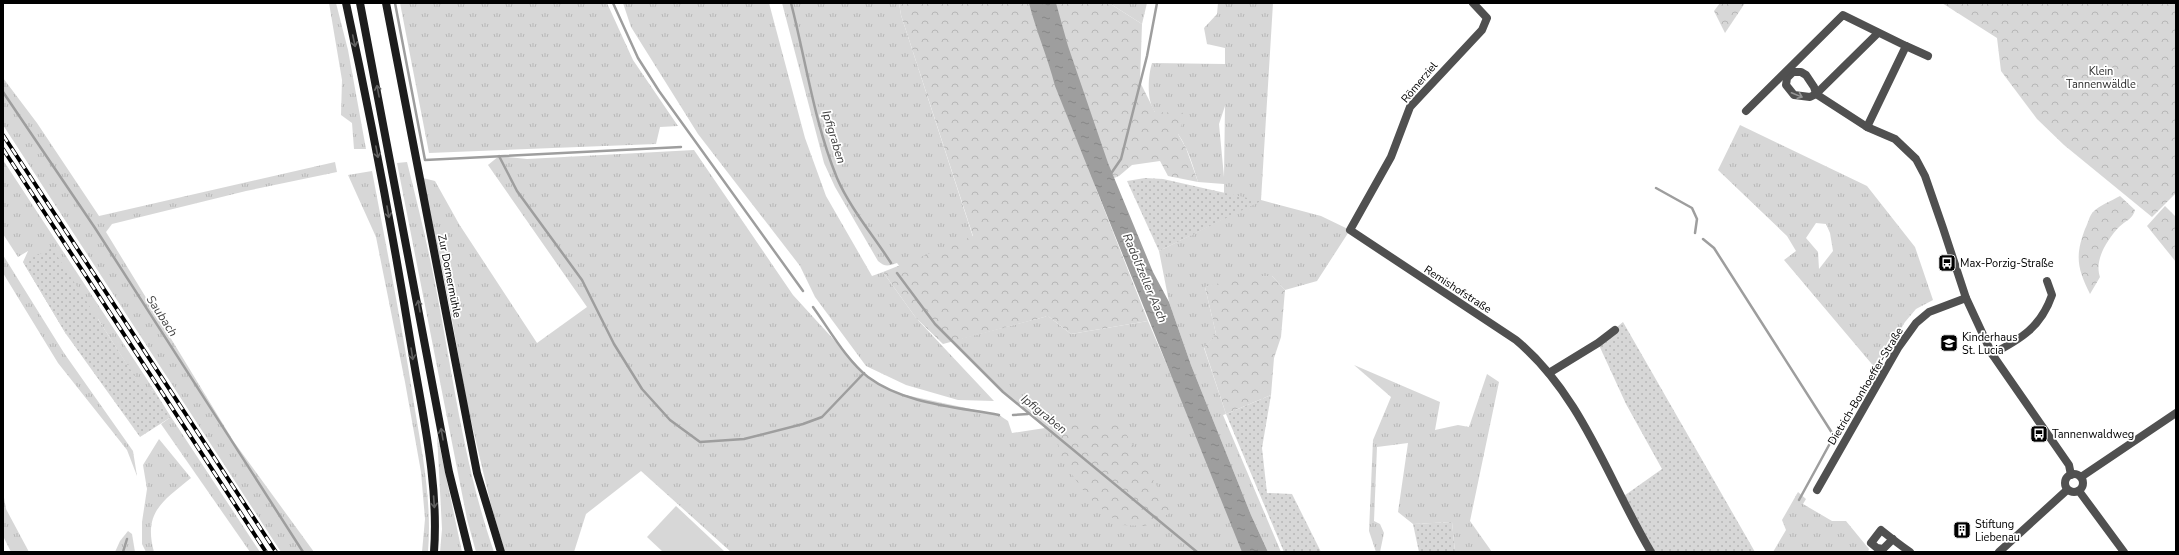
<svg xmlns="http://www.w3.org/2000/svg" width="2179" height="555" font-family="'Nunito Sans',sans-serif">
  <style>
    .grass { fill: url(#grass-tufts); fill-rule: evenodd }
    .forest { fill: url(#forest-crowns) }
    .garden { fill: url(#garden-dots) }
    .pitch { fill: #d7d7d7 }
    .water { fill: url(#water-ripples) }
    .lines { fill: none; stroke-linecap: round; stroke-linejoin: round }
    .stream { stroke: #9e9e9e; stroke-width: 2.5 }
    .street { stroke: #505050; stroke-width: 8 }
    .secondary { stroke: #1d1d1d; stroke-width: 8 }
    .rail-casing { stroke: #000; stroke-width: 4 }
    .rail { stroke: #fff; stroke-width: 2.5; stroke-dasharray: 8; stroke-linecap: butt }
    .oneway { stroke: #616161 }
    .oneway2 { stroke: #969696 }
    .labels { text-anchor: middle; stroke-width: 3.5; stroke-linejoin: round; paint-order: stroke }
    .park-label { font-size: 11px; fill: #2e2e2e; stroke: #fff }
    .street-label { font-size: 11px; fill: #000; stroke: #fff }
    .poi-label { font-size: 11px; fill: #000; stroke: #fff; text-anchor: start }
    .water-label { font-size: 12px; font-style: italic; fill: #3f3f3f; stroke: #fff }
  </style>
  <defs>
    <pattern id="grass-tufts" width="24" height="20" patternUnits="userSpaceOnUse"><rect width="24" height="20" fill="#d7d7d7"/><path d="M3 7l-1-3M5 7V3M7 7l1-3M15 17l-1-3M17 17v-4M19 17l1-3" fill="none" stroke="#b7b7b7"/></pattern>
    <pattern id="forest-crowns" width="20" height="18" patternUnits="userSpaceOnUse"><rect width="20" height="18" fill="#d7d7d7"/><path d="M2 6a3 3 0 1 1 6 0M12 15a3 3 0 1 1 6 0" fill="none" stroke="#b7b7b7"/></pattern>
    <pattern id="garden-dots" width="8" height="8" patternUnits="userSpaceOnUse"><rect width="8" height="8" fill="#d7d7d7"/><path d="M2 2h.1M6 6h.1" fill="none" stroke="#b7b7b7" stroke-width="1.8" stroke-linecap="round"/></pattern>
    <pattern id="water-ripples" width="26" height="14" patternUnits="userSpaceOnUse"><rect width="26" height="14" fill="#9e9e9e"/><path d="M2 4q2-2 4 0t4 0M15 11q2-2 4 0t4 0" fill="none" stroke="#868686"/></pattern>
  </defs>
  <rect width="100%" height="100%" fill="#fff"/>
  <g class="grass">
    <polygon points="329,3 336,3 348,50 366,149 354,149 352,123 341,115 342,80"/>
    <polygon points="400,3 607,3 633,60 678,126 660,127 656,144 429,153"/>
    <polygon points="623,3 769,3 805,138 826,196 872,276 883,272 916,318 994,401 958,400 906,385 866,366 815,297 800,266 698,134 631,27"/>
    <path d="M782,3h117l2,12 72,222 -73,30 -3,-4c-9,3 -12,4 -19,-2l-43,-74 -11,-24z"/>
    <polygon points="1109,3 1147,3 1142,24"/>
    <path d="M1218,3h55l-12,197 60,16 29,14 -33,51 -32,9 -13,-14 -67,11 11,47 -12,14 22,66 -3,1 58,137h-13l-17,-37 -60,-150 -22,-63 -10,-51 96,-48 -31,-10v-9l-26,-2c-5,-16 -10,-34 -20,-48 -6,-8 -16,-13 -22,-21 -10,-11 -8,-37 -4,-50l73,1v-16l-18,-4 -3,-16 13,-14zM1225,106l-1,71 -5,-53z"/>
    <polygon points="3,78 37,123 99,216 335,162 337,172 246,191 112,224 106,232 234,442 314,552 281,552 3,125"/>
    <path d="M1740,125l127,61 48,61 18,53 -17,9 -11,13 -29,47 -92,-109 12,-9 -9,-15 -69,-66zM1816,223l10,1 4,9 3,18 -14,18 -1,-17 -12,-14z"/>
    <polygon points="694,150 793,295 868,377 896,393 999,415 1008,421 1012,433 1045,428 1003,392 952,341 1048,316 1071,334 1148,321 1213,473 1243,552 731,552 641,471 586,514 574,552 505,552 491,505 467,404 451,314 423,178 435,181 459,224 537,343 587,307 488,165 499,156 527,159"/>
    <polygon points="3,160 154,390 145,393 98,319 66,334 23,262 28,251 18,257 3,234"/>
    <path d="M407,162c8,32 16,64 23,97 21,98 31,198 64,293h-18l-9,-33 -70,-356z"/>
    <path d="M372,171c15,80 31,159 43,239 8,47 17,94 13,142h-6l3,-33 -4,-47 -16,-90 -29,-145 -28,-62z"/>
    <polygon points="3,255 64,353 133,451 137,476 127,450 58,363 3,273"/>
    <polygon points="1354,365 1440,402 1435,430 1458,425 1469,427 1487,374 1499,382 1470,521 1492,552 1455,552 1452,522 1413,524 1398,512 1408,443 1377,447 1374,521 1380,524 1384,533 1380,552 1376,552 1369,531 1373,440 1391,397"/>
    <polygon points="171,417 260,552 250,552 161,424"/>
    <polygon points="437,434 462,552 440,552 442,529"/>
    <path d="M159,439l32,39c-28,23 -48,34 -37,74h-8l-4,-8v-22l5,-33 -4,-24z"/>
    <polygon points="3,492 6,509 29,552 11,552 3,536"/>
    <polygon points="1798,492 1806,499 1803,504 1832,521 1846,521 1869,549 1868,552 1773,552 1786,530 1782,520"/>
    <polygon points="128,531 132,534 135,552 115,552 120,541"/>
  </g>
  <g class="forest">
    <polygon points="899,3 1109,3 1142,24 1140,82 1155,112 1186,113 1178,134 1186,148 1198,182 1168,176 1160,161 1132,165 1119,176 1095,186 1148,321 1071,334 1048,316 943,344 916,318 883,272 973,236 901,15"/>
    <polygon points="1720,3 1745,3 1725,33 1714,11"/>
    <polygon points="1942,3 2176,3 2176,193 2152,217 2064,145 2037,119 2001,71 1997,38"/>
    <path d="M2120,196l15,14c-2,9 -10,11 -16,17 -12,13 -25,33 -19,50l-10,17c-13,-26 -15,-38 -5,-65 3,-5 4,-13 8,-17 7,-7 18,-11 27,-16z"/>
    <polygon points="2165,206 2176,217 2176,262 2147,226"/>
    <polygon points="1246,276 1272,276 1285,290 1281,337 1274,358 1271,395 1226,414 1204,347 1216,334 1205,287"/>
    <polygon points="1112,420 1125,432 1172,512 1145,526 1121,525 1088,497 1061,459 1055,426"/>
  </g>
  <g class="garden">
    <polygon points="1145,178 1163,179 1261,201 1159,251 1127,181"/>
    <polygon points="52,248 145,392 154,390 171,417 140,437 66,334 23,262"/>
    <polygon points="1623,322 1755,552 1651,552 1621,498 1662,469 1626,404 1598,343"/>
    <polygon points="1271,395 1262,448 1267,493 1292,494 1321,552 1284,552 1226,414"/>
    <polygon points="1452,522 1455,552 1419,552 1413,524"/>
  </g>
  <polygon class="pitch" points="676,506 725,552 663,552 647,537"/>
  <path class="water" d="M1029,3h27l12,43 40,117 45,109 16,30 22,63 60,150 17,37h-26l-187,-466c-7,-28 -19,-55 -26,-83z"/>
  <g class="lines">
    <g class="stream">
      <polyline points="395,3 425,160 681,147"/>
      <polyline points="613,3 638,58 659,91 803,291"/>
      <path d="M791,3c15,58 23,119 46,175 13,30 36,57 54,85"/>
      <polyline points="3,92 95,228 303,552"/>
      <polyline points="499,156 517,191 582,280 614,344 642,389 670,420 700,442 744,439 803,424 822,417 864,373"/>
      <polyline points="1110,175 1121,159 1147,56 1157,3"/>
      <polyline points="1656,188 1692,208 1697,219 1695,233"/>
      <polyline points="1703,239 1714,248 1834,436 1799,500"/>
      <polyline points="897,273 935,324 1003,392 1197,552"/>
      <path d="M813,307c16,22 34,54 55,70 36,27 89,30 131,38"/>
      <polyline points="1013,415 1028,414"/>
      <polyline points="123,552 127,539"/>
    </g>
    <g class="street">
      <path d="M1473,3l14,15 -5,12 -72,77 -19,50 -41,73 166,110c66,55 92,140 135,212"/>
      <polyline points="1878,33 1816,94 1810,97 1794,95 1786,85 1787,78 1793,72 1801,72 1806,75 1814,87 1816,94 1867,127 1895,139 1916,159 1925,176 1943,228 1966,298 1992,354 2069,465 2071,475"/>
      <polyline points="1906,46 1928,56"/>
      <polyline points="1746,111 1843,15 1906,46 1867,127"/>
      <path d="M1992,354c29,-15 49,-27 60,-59l-5,-14"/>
      <polyline points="1549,373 1598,343 1615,330"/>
      <circle cx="2074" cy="483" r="9"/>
      <polyline points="2081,477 2176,413"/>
      <polyline points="1817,490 1898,348 1916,323 1929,312 1966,298"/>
      <polyline points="2079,491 2124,552"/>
      <path d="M1893,539l-10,10 -6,-1 -6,-5 10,-13c10,8 19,15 29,22"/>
      <polyline points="1999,552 2067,490"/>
    </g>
    <g class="secondary">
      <path d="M346,3c25,115 47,231 66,348 11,66 27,134 22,201"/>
      <polyline points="360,3 449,472 469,552"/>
      <polyline points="386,3 469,432 477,473 501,552"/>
    </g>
    <defs>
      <g id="rail">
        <polyline points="3,135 276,552"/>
        <polyline points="3,149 266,552"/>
      </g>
    </defs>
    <use href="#rail" class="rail-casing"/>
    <use href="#rail" class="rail"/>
  </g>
  <defs><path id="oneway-shaft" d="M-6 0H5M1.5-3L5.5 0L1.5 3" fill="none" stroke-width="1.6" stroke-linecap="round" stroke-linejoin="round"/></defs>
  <g class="oneway">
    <use href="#oneway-shaft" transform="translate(354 41) rotate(78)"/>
    <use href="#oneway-shaft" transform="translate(378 91) rotate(-101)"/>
    <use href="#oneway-shaft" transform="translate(377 152) rotate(79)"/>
    <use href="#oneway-shaft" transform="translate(388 212) rotate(80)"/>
    <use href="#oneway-shaft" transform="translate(419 306) rotate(-100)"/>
    <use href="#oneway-shaft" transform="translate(412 354) rotate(81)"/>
    <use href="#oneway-shaft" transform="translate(442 434) rotate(-100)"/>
    <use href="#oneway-shaft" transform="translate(434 502) rotate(86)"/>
  </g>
  <use class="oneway2" href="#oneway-shaft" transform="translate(1797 95) rotate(22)"/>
  <defs>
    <symbol id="bus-square" viewBox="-11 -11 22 22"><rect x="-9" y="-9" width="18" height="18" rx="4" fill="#000" stroke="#fff"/><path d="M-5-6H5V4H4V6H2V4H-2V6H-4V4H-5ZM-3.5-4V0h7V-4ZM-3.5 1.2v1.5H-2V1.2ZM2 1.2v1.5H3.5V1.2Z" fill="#fff"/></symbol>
    <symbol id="school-square" viewBox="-11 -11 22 22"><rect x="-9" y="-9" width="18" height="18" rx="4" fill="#000" stroke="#fff"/><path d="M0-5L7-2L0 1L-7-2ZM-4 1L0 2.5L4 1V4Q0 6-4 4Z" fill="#fff"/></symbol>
    <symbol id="building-square" viewBox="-11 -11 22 22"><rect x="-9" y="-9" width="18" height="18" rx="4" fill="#000" stroke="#fff"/><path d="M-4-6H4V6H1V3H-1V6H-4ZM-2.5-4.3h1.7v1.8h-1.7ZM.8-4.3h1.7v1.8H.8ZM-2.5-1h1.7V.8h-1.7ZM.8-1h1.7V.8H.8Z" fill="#fff"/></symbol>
  </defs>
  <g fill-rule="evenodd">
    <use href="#bus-square" x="1937" y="253" width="20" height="20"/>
    <use href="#school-square" x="1939" y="333" width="20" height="20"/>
    <use href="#bus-square" x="2029" y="424" width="20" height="20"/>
    <use href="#building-square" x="1952" y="520" width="20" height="20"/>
  </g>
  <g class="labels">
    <g class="park-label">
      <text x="2101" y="75">Klein<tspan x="2101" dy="13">Tannenwäldle</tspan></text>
    </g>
    <g class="street-label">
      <text transform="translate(1419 82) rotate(-50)" y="4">Römerziel</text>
      <text transform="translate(450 276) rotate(79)" y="4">Zur Dornermühle</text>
      <text transform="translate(1458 289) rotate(33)" y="4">Remishofstraße</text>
      <text transform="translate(1865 386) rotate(-59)" y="4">Dietrich-Bonhoeffer-Straße</text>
    </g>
    <g class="poi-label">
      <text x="1960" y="267">Max-Porzig-Straße</text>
      <text x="1962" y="341">Kinderhaus<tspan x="1962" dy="13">St. Lucia</tspan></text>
      <text x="2052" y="438">Tannenwaldweg</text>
      <text x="1975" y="528">Stiftung<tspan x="1975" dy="13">Liebenau</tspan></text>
    </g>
    <g class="water-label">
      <text transform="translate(834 137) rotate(73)" y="4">Ipfigraben</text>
      <text transform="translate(1145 278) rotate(67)" y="4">Radolfzeller Aach</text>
      <text transform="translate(162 316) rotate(57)" y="4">Saubach</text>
      <text transform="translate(1044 414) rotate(39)" y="4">Ipfigraben</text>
    </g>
  </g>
  <rect width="2179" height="555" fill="none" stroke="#000000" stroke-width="8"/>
</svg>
